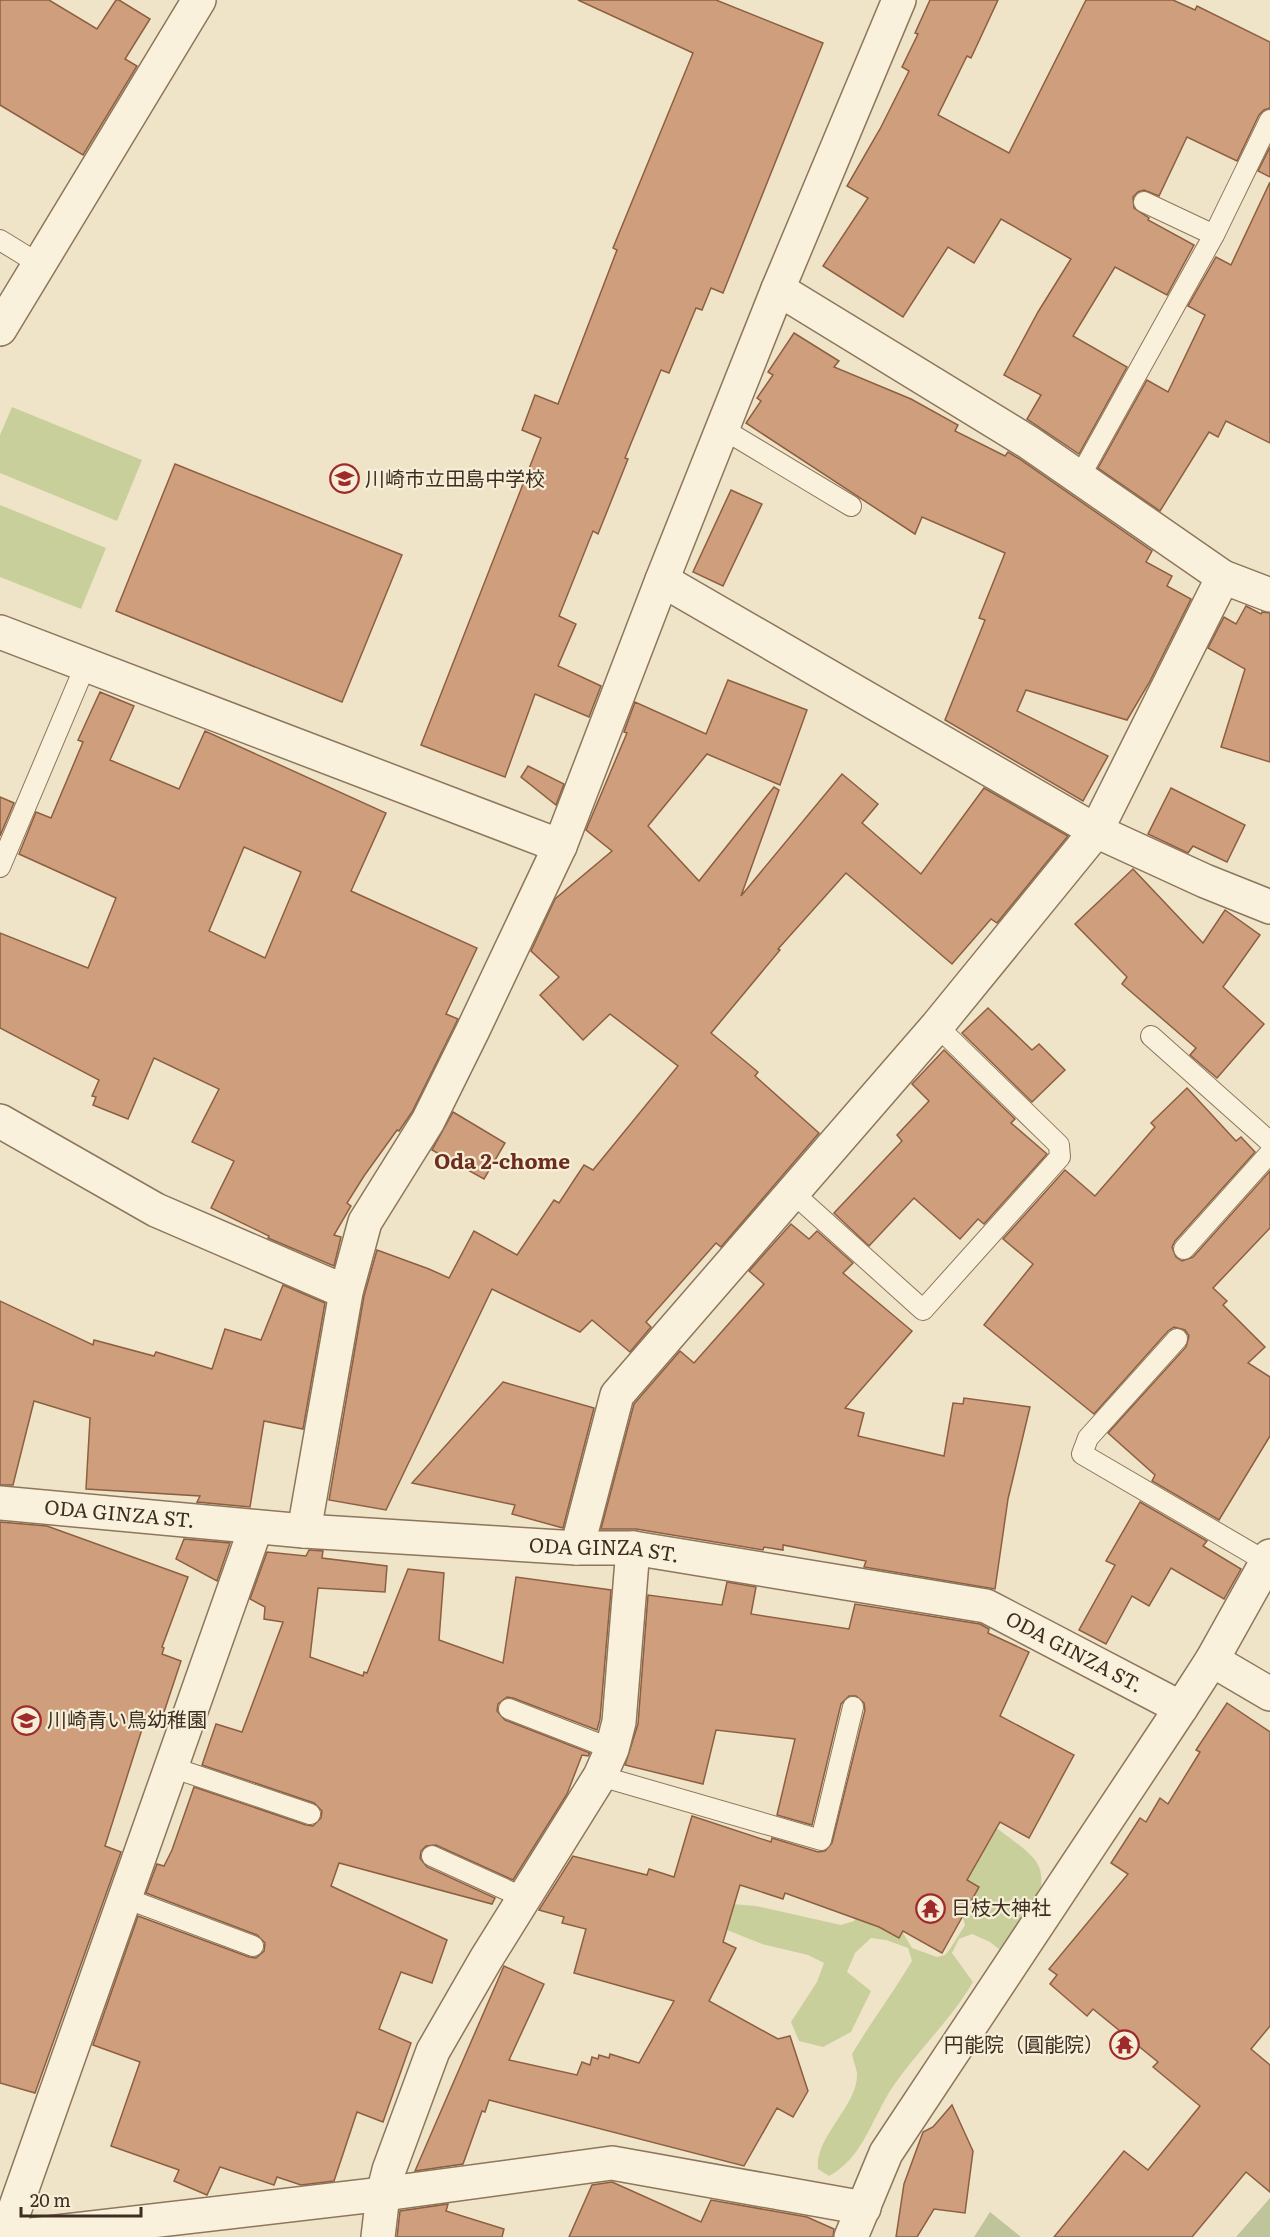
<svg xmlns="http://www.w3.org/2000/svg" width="1270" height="2237" font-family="Literata,'Noto Sans JP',serif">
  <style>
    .green { fill: #c9cf9b; fill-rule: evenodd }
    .cemetery { fill: #bfc49a }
    .building { fill: #cf9f7d; stroke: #8d5f41; stroke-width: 1.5; fill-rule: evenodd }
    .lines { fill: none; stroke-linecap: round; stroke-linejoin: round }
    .service-casing { stroke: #8d765c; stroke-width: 22 }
    .minor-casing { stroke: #8d765c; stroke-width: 36 }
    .service { stroke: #faf1dc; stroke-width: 20 }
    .minor { stroke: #faf1dc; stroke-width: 33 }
    .labels { text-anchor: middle; stroke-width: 4.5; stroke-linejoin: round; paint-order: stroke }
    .poi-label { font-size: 20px; fill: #3d2e20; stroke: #f7eed8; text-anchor: start }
    .street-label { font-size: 20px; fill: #3d2e20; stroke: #f7eed8 }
    .neighbourhood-label { font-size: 21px; font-weight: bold; fill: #6b2e1e; stroke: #f7eed8 }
  </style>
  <rect width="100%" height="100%" fill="#f0e4c8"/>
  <g class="green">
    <polygon points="12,407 142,460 117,521 0,473 0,435"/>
    <polygon points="0,505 106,548 81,609 0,577"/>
    <path d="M994,1826c12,10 35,24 43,37 15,25 -12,61 -24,82l-13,5 -10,-8 -18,-8 -13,5 -7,14 21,29c-22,38 -56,69 -81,106 -20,30 -29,70 -63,88l-11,-7c-4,-32 41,-64 39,-96 -1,-6 -4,-13 -5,-19 19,-32 41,-61 60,-93l-4,-13 -22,-8 -15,-2 -16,15 -8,19 24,19 -20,41 -28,15 -24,-6 -8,-19 26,-40 7,-19 -16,-8 -46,-11 -60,-24 6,-18 48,4 85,19 13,-4 22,-34zM951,1899l12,19 2,7 -15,24 -5,6 -8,2 -25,-9 -13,-22z"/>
  </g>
  <g class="cemetery">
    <polygon points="1270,2198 1270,2237 1235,2237 1236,2237"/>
    <polygon points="990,2212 1021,2237 974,2237"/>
  </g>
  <g class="building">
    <polygon points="0,0 49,0 97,29 116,0 119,0 150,19 125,59 137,66 83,155 0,105"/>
    <polygon points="578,0 716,0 823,43 723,293 711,288 702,310 696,308 669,373 661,370 625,458 628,459 598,534 593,531 559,616 576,624 558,666 601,686 589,717 535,694 505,777 421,745 541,438 522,430 535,395 558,404 617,250 613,248 693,53"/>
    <polygon points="930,0 998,0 971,58 967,56 938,115 1009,153 1086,0 1173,0 1195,10 1197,6 1270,42 1270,108 1264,110 1259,115 1237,161 1187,137 1159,196 1144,190 1138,192 1133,197 1134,208 1149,218 1148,220 1194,245 1167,295 1115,267 1073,336 1127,367 1079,454 1027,419 1041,395 1004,375 1038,312 1071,259 1001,219 974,263 948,247 903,317 823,266 868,198 847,186 880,129 909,71 902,67 918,34 915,33"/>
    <polygon points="1270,147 1270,177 1258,171"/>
    <polygon points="1270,182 1270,443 1226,421 1218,437 1209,432 1160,511 1098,468 1147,380 1168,392 1205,315 1188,306 1216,257 1231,265"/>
    <polygon points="794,333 839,361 834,367 911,399 958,425 955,431 1005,456 1008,452 1018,458 1152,551 1146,562 1172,576 1167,586 1191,599 1149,683 1127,720 1026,690 1017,711 1108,756 1083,801 945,720 985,620 979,618 1005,553 922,517 915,534 746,423 761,401 757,398 773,375 768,372"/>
    <polygon points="175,464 402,555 342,702 116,611"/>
    <polygon points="731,490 762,504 723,586 693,572"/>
    <polygon points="1246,606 1261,614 1262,612 1270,613 1270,762 1221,747 1245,669 1208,648 1224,617 1236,624"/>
    <polygon points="728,680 807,710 780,785 707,754 648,826 699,881 774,787 779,790 741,896 842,774 878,804 862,823 921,874 984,788 1068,836 997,923 991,919 952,964 846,873 778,949 780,950 711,1033 758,1072 755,1076 819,1133 721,1247 716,1243 646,1322 651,1327 630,1352 592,1320 580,1332 492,1289 386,1510 329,1500 364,1296 377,1250 429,1269 449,1278 474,1231 517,1255 554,1200 559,1203 584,1165 593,1170 678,1066 610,1014 583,1040 540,995 559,977 531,951 555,899 612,851 586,830 627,733 624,732 635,702 706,734"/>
    <path d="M100,692l34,14 -24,54 69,29 26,-58 181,82 -35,78 126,57 -31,66 12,5 -46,93 -13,19 -2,-1 -33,46 -17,27 4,3 -17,29 7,2 -7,29 -66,-28 1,-2 -58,-28 23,-47 -42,-19 27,-53 -65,-31 -26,61 -35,-14 3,-8 -4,-1 7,-16 -99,-52v-95l88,35 28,-70 -97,-44 17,-42 15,6 32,-76 -5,-2zM244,847l57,25 -36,86 -56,-27z"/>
    <polygon points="528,766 564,784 556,805 521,777"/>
    <polygon points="1171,788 1245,825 1227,862 1193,846 1188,853 1148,834"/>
    <polygon points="0,797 14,803 0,836"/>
    <polygon points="1133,869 1203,943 1225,910 1260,935 1223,987 1264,1024 1217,1078 1190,1055 1196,1048 1122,984 1127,977 1075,924"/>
    <polygon points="988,1008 1032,1050 1039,1044 1065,1070 1032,1102 962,1033"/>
    <polygon points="944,1050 1015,1119 1011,1123 1047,1154 984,1224 978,1219 960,1239 914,1198 869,1246 834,1213 902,1141 897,1135 929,1101 912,1084"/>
    <polygon points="1187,1088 1236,1141 1241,1137 1255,1152 1175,1241 1172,1247 1176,1257 1182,1261 1193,1257 1270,1171 1270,1228 1213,1288 1227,1301 1223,1305 1265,1347 1248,1363 1270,1377 1270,1436 1219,1520 1152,1481 1155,1475 1108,1433 1186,1347 1189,1336 1185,1330 1174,1327 1168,1331 1094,1414 984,1325 1033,1264 1003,1239 1065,1170 1095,1196 1155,1127 1151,1123"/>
    <polygon points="453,1112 505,1143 484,1179 432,1150"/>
    <polygon points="791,1224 809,1239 817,1231 853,1263 843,1273 912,1331 845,1408 864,1413 858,1436 944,1456 953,1403 963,1404 964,1398 1030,1407 1008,1499 995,1589 864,1567 866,1561 783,1545 783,1550 764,1547 763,1550 636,1529 601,1529 634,1404 680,1351 694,1363 764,1284 749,1271"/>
    <polygon points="283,1285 325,1303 303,1429 264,1421 250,1507 197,1502 200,1496 86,1489 90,1418 34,1401 13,1485 0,1485 0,1301 93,1345 94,1340 154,1356 156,1352 212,1369 225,1329 261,1340"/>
    <polygon points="503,1382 594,1408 563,1528 512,1514 515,1505 412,1483"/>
    <polygon points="1140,1502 1207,1541 1203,1546 1241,1569 1224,1599 1171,1568 1149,1606 1132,1596 1106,1644 1079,1630 1115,1565 1106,1561"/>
    <polygon points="0,1522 47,1526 188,1577 162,1647 164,1648 162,1654 181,1661 159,1727 144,1723 105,1846 121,1852 35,2093 0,2083"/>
    <polygon points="184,1539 230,1543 217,1581 176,1559"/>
    <polygon points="309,1550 323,1551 322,1558 387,1566 385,1592 318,1588 310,1657 363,1676 364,1672 367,1673 408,1569 444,1573 439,1640 503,1663 516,1577 611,1590 600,1719 597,1730 513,1698 507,1697 498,1704 497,1711 505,1720 590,1753 588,1756 582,1755 567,1794 513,1880 436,1845 426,1846 421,1851 420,1858 427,1867 495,1898 492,1904 339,1863 331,1886 447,1940 432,1983 401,1972 379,2029 411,2043 383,2122 357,2112 334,2181 301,2185 277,2177 274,2185 220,2167 207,2195 174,2181 179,2170 111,2146 140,2062 93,2045 138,1916 249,1957 256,1958 264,1951 265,1943 257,1935 146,1893 157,1864 164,1866 172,1850 194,1787 306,1825 313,1826 321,1818 322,1811 314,1803 202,1765 216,1724 242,1732 283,1622 264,1619 265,1607 250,1599 267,1552 306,1556"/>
    <polygon points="727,1582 756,1587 751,1614 849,1629 855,1604 980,1624 989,1629 988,1633 1029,1652 1000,1716 1074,1755 1029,1838 1000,1822 967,1880 979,1887 942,1953 903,1931 899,1938 879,1927 785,1893 783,1899 740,1885 723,1942 736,1948 709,2001 778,2039 790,2036 808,2091 793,2117 777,2108 744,2166 489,2100 485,2112 482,2111 463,2164 415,2171 504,1966 544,1984 509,2060 577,2075 582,2062 590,2065 592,2057 598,2059 599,2055 609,2058 610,2054 639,2063 674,2001 574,1973 586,1929 562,1923 564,1917 539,1910 573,1856 647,1875 649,1869 674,1877 692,1816 771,1842 772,1838 818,1852 825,1851 832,1843 865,1710 864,1703 856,1696 849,1696 841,1704 812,1825 777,1815 795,1739 716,1730 703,1784 625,1765 638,1724 648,1595 722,1605"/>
    <polygon points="1227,1703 1270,1732 1270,2026 1251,2049 1270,2065 1270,2192 1246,2172 1192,2237 1054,2237 1124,2151 1148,2170 1200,2106 1153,2067 1158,2062 1093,2009 1087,2016 1050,1984 1057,1975 1049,1969 1128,1874 1111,1863 1140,1818 1146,1822 1160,1798 1168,1804 1200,1752 1196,1750"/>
    <polygon points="952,2105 973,2151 965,2213 934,2209 917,2237 896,2237 904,2184 923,2132 933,2127"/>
    <polygon points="612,2182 701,2222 711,2200 807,2217 834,2229 833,2237 569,2237 592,2185"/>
    <polygon points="448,2204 446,2211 504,2229 502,2237 397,2237 400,2211"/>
  </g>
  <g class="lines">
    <defs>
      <g id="service">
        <polyline points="1144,202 1214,235"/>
        <polyline points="0,240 39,264"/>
        <polyline points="723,429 851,506"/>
        <polyline points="1079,478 1214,235 1270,120"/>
        <polyline points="0,867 86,664"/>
        <polyline points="1151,1036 1270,1142"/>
        <polyline points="792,1192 923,1310 1060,1157 1059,1145 937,1026"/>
        <polyline points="1184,1249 1270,1153"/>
        <polyline points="1177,1339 1088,1438 1082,1454 1267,1562"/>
        <polyline points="509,1709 612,1749"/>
        <polyline points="171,1767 310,1814"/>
        <polyline points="600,1776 821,1840 853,1707"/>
        <polyline points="432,1856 524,1898"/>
        <polyline points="125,1898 253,1946"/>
      </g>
      <g id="minor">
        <polyline points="778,289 1028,442 1223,577 1270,595"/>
        <polyline points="0,329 199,0"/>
        <polyline points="662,580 1096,831 1205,881 1270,907"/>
        <polyline points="0,632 560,846"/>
        <polyline points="0,1121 156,1210 346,1292"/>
        <path id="s1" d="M0,1503l304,28 273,17h56l353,58 195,102"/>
        <polyline points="304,1531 346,1292 365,1222 428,1121 473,1030 560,846 662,580 778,289 899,0"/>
        <polyline points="577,1548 617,1395 937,1026 1096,831 1223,577"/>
        <polyline points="1212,1660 1270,1694"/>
        <polyline points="5,2237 256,1527"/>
        <polyline points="14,2237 383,2194 612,2163 864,2208"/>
        <polyline points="378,2237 383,2194 389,2170 433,2051 486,1959 600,1776 612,1749 619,1722 633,1548"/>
        <polyline points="851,2237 886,2153 1181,1708 1212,1660 1270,1556"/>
      </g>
    </defs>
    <use href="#service" class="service-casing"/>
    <use href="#minor" class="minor-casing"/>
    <use href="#service" class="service"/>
    <use href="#minor" class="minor"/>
  </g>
  <defs>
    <symbol id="school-ring" viewBox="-11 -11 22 22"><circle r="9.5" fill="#f7eed8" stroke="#9e2a2b" stroke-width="1.5"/><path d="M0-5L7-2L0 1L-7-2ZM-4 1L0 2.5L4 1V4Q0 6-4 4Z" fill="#9e2a2b"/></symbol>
    <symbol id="temple-ring" viewBox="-11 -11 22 22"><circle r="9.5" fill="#f7eed8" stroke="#9e2a2b" stroke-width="1.5"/><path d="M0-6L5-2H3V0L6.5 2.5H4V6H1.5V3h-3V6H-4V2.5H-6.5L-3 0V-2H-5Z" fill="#9e2a2b"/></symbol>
  </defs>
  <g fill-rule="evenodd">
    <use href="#school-ring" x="328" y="462" width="33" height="33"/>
    <use href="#school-ring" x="10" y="1704" width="33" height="33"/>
    <use href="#temple-ring" x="914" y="1892" width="33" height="33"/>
    <use href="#temple-ring" x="1108" y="2028" width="33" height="33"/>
  </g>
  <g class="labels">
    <g class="poi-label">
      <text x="365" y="486">川崎市立田島中学校</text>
      <text x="47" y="1727">川崎青い鳥幼稚園</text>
      <text x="951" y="1915">日枝大神社</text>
      <text x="1104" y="2052" text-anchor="end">円能院（圓能院）</text>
    </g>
    <g class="street-label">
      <text dy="7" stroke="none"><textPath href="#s1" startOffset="120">ODA GINZA ST.</textPath></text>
      <text dy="7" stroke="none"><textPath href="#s1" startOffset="606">ODA GINZA ST.</textPath></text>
      <text dy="7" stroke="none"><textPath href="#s1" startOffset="1092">ODA GINZA ST.</textPath></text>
    </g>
    <g class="neighbourhood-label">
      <text x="502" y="1169">Oda 2-chome</text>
    </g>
  </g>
  <path d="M21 2207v9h120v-9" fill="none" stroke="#3d2e20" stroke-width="3"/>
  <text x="30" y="2207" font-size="18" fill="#3d2e20" stroke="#f7eed8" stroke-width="4.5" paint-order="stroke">20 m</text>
</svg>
